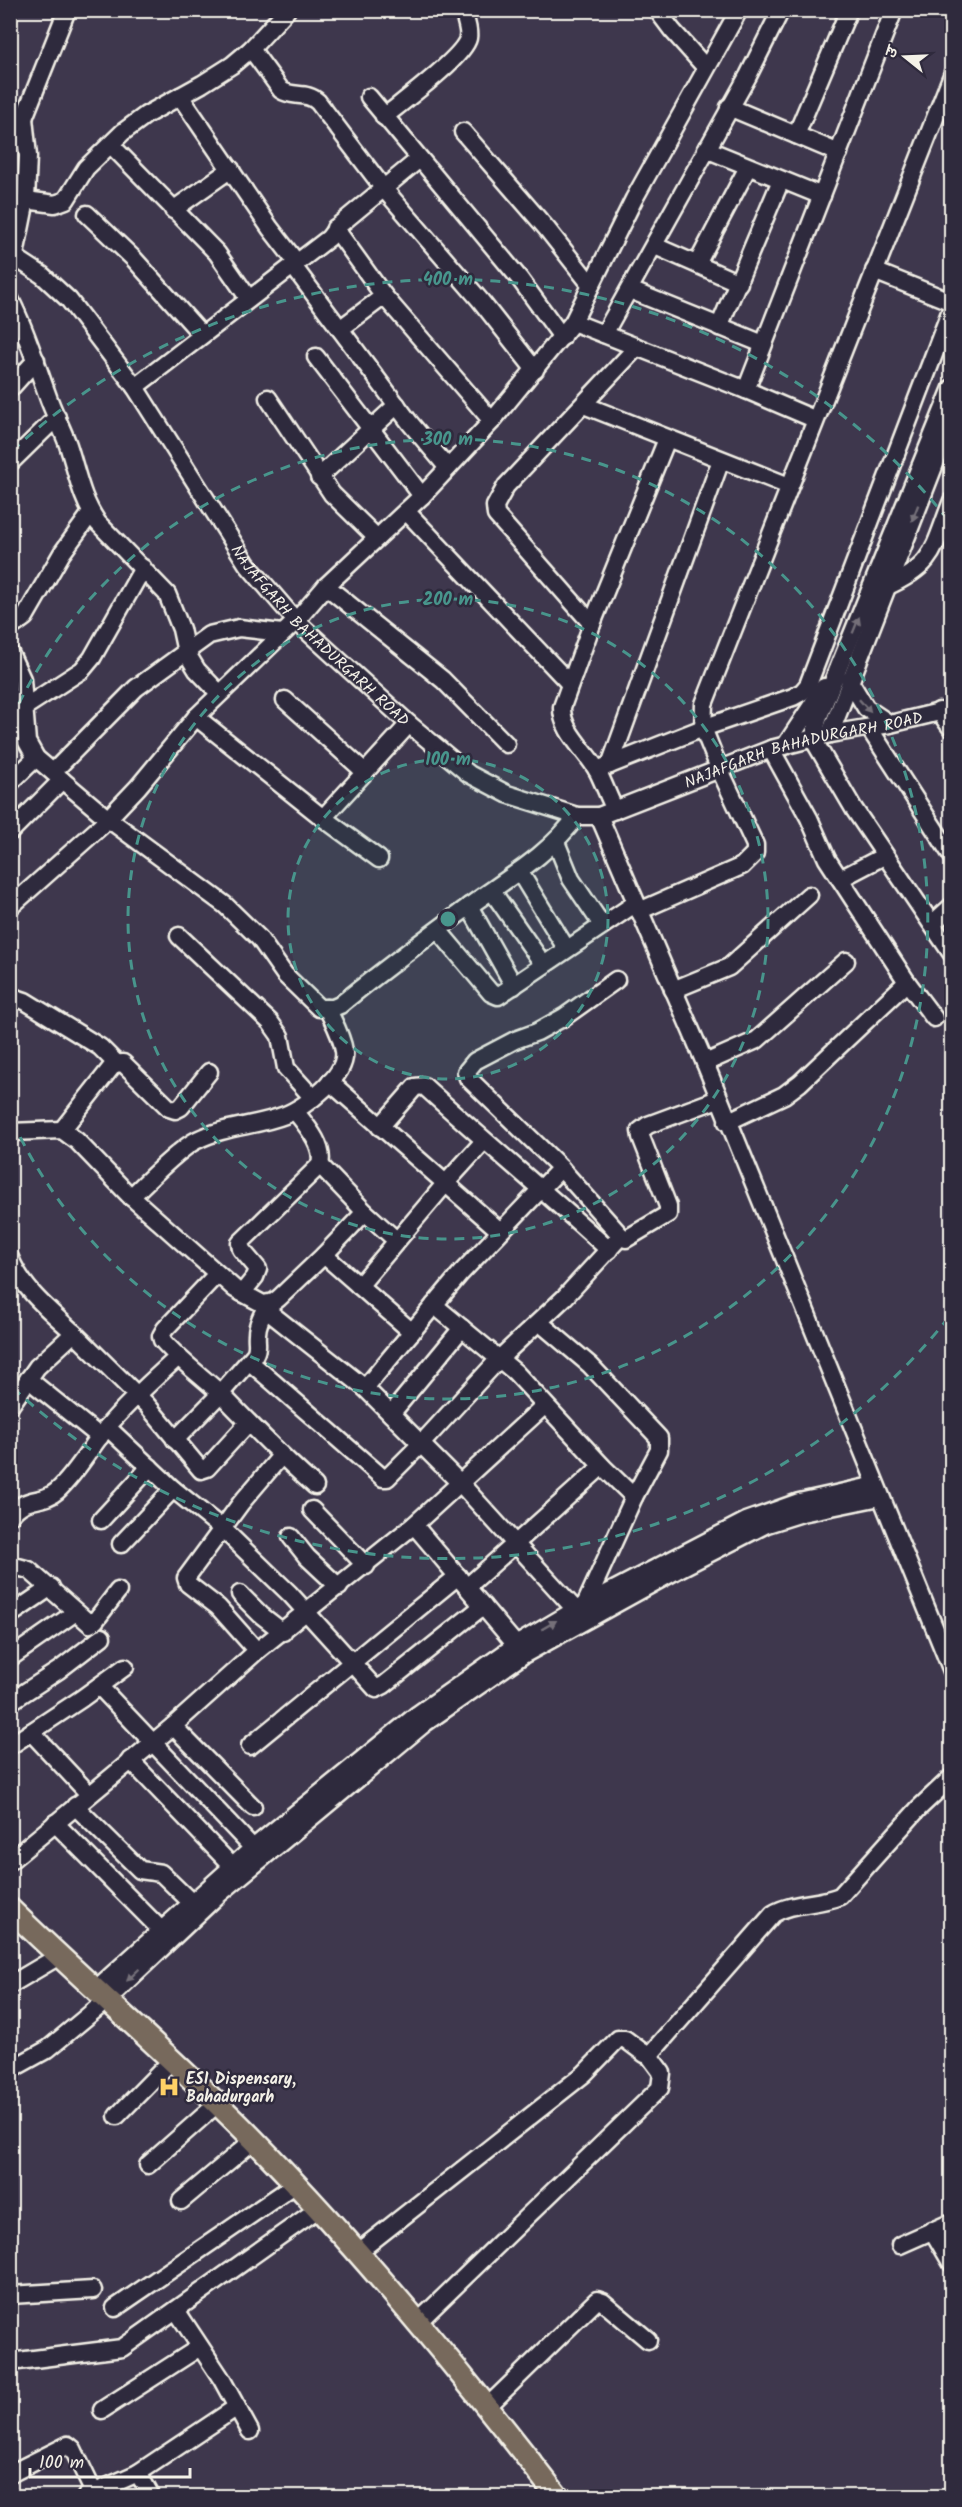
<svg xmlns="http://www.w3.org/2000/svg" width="962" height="2507" font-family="Kalam,'Playpen Sans Deva',sans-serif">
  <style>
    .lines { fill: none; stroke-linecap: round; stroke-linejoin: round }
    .minor-casing { stroke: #f4f1e8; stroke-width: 21 }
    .major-casing { stroke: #f4f1e8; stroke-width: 26 }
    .minor { stroke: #2f2a3d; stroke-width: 16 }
    .major { stroke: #77695c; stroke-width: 21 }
    .oneway { fill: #747079 }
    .ring { fill: none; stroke: #48958c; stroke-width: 3; stroke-dasharray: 10 8 }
    .labels { text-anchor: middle; stroke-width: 5; stroke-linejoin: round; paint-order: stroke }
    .street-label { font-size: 16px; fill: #f4f1e8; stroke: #2f2a3d }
    .poi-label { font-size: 16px; font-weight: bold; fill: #f4f1e8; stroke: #2f2a3d; text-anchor: start }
    .centre { fill: #48958c; stroke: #2f2a3d; stroke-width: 3 }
    .ring-label { font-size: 18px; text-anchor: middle; font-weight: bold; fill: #48958c; stroke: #2f2a3d; stroke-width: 5; stroke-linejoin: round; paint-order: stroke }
  </style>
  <rect width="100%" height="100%" fill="#3e374d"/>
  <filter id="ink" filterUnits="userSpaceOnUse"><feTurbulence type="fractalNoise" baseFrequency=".0167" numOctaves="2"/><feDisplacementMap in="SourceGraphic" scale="12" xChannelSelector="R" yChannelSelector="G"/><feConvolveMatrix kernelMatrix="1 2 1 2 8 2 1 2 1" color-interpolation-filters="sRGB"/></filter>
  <g filter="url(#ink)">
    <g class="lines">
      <defs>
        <g id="minor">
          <polyline points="657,10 672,30 706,68"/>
          <path d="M251,49l30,41c11,8 26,1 37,12l66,87 96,111 55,70"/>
          <polyline points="180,96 270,228 297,263"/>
          <polyline points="369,97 519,278 562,337"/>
          <polyline points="729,107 839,153"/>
          <path d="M384,117c17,-14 80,-60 84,-79 2,-9 -4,-19 -4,-28"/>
          <polyline points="463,132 547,229 591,285"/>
          <polyline points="796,135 849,10"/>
          <polyline points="10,136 24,118 67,10"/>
          <polyline points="111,145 217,253 249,299"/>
          <polyline points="706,149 822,196"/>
          <polyline points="26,200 55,204 66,200 86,168 123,132 146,115 202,84 232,65 251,49 287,10"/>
          <polyline points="173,210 231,169"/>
          <polyline points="87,214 134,259 202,335"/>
          <polyline points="335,228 384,296 492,421"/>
          <polyline points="655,246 739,283"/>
          <path id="s1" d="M10,254l32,21 27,25 66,87 112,177 49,57 113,103 60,50 38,20 70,22h22l172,-67 59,-15 60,-10 62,-15"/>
          <polyline points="15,255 26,200 28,156 24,118"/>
          <polyline points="697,264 748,167"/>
          <polyline points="293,266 410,423 448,468"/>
          <polyline points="874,271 952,302"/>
          <polyline points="630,290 763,344"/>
          <path d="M10,299c16,31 25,62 37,95 6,18 15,34 21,51 9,27 13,54 30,78l69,71 14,35 5,23 11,18 22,23"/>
          <polyline points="573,322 746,390 814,419"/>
          <polyline points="719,327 781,180"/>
          <polyline points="340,329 384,296"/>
          <polyline points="604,334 748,76 781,10"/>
          <polyline points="316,357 422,496"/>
          <polyline points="135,387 329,238 338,226 418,160"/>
          <polyline points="952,388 819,716 813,739 854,809 952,954"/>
          <polyline points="10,389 36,360"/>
          <polyline points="746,390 894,10"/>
          <polyline points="268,398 332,494 377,538"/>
          <polyline points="584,405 789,486"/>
          <polyline points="12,461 57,417"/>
          <polyline points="319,477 397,405"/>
          <polyline points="406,511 570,684"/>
          <polyline points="326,586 443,680 506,744"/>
          <path d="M886,587c50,-22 47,-39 66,-86"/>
          <polyline points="592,624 496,515 495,506 506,486 637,347"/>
          <polyline points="10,628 25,617 62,553 91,513"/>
          <path d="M10,653l12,26 5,63 9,16 71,60 118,87 34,33 26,37 34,33h14l7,-3c41,-34 85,-66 128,-98 38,-28 81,-52 109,-91"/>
          <polyline points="849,680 866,708 890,724"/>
          <polyline points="285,700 365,772"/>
          <polyline points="25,707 82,670 92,658 143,568"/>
          <polyline points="939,711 952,729"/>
          <polyline points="196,717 323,818 379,859"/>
          <polyline points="869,728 952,856"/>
          <polyline points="830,734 952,420"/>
          <polyline points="785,746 824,687"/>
          <polyline points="771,749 809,818 827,859 907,982 934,1018"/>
          <polyline points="610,765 721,460"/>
          <polyline points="597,770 703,728 793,697 802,692 808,685 952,307"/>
          <polyline points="53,772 136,688 209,635 239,628 282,633"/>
          <polyline points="10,783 36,758"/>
          <path d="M615,810c-6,-12 -11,-26 -17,-38 -11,-21 -37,-40 -36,-65l30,-83 75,-185"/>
          <polyline points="599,816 705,1063 952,1671"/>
          <polyline points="323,818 409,724"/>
          <polyline points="10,832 62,780"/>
          <polyline points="556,842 571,879 602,925"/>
          <polyline points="519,871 566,948"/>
          <polyline points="840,879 884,856"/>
          <polyline points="492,891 543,964"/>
          <polyline points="469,906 514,986"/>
          <polyline points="10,907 100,827 138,787 196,717 296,621 326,586 422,496 492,421 573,322 634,199 739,10"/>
          <polyline points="639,911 742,866 755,853 755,845 719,768 703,728 704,704 952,75"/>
          <polyline points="932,924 952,906"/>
          <polyline points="438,930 491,993 498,996 636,903"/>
          <polyline points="179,936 270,1022 280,1036 286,1068 313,1098"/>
          <polyline points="616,980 564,1017 537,1032 515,1040 475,1061 466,1072 468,1078 557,1164 621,1236 626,1239 668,1214 668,1206 641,1137 640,1131 648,1125 718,1099"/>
          <polyline points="673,990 729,967 809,895"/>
          <polyline points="10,1003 16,998 25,1001 100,1047 116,1063"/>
          <polyline points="705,1063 757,1040 846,961"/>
          <polyline points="330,1082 500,1231"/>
          <polyline points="727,1122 784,1095 800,1083 907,982"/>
          <path d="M380,1127l35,-40 9,-1c61,56 124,108 185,164"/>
          <polyline points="62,1130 114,1064 123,1063 169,1108 175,1110 181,1107 209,1072"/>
          <polyline points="10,1132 62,1130 77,1141 128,1194 235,1289 263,1304 274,1302 279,1298 324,1255 365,1212"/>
          <polyline points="320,1165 365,1212 396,1240"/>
          <path d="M131,1197c15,-15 49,-49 66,-57 28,-14 60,-14 88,-25 21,-8 63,-40 59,-64 -2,-15 -11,-30 -17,-43"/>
          <polyline points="324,1255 412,1332"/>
          <path d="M10,1258c13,32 39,52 64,75l-37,34 -27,39"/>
          <path d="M217,1274l-52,55 -4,7 1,4c18,21 41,37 61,56 30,31 60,62 92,90"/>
          <polyline points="359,1286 445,1184 484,1141"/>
          <path d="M242,1293l13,-16 3,-8 -17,-20 -1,-6 80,-78c5,-19 -14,-40 -25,-54"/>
          <polyline points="434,1305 515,1372 602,1466 634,1497"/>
          <polyline points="265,1309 365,1388 461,1484 583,1618"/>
          <polyline points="539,1322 590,1365 659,1438 659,1450 634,1497 585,1605"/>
          <polyline points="74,1333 147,1405 201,1470 207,1468 248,1423"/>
          <polyline points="250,1362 383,1478 387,1478 421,1444 500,1358 564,1298 621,1236"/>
          <polyline points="28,1379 100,1437"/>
          <polyline points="365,1388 460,1274 561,1168"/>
          <polyline points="391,1414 462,1328"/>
          <polyline points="107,1427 173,1489 224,1530 290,1594 376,1689 384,1685 483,1606"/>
          <path d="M175,1440l45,-46 35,-40c4,-7 1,-12 2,-20 0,-11 6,-21 11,-30"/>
          <polyline points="312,1510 366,1566"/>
          <path d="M10,1516c17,-22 31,-11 47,-25 20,-18 34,-45 51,-65 21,-25 45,-46 69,-68"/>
          <polyline points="101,1520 150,1467"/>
          <polyline points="414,1525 516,1645"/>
          <polyline points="291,1537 307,1557 339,1587"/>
          <polyline points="121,1544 173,1489"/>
          <polyline points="10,1572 18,1567 29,1570 90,1624 95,1621 118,1591"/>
          <polyline points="467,1587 602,1466"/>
          <polyline points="240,1594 261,1615 283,1632"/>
          <polyline points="10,1615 51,1587"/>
          <polyline points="257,1651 218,1607 188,1584 186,1578 241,1503 281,1456"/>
          <polyline points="10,1658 76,1612"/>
          <polyline points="99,1686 253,1848"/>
          <polyline points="10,1702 59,1670 102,1637"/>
          <polyline points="173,1726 253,1807"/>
          <polyline points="31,1732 89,1794"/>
          <polyline points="10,1746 81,1699 125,1667"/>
          <polyline points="250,1746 458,1576"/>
          <polyline points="130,1760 232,1866"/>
          <polyline points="75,1806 140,1870 161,1873 192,1903"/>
          <polyline points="55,1823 162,1931"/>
          <polyline points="10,1861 173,1726 257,1651 414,1525 545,1405"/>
          <polyline points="10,1985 59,1956"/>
          <polyline points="95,1990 253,1848 418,1714 516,1645 577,1609 746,1521 799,1502 876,1485"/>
          <polyline points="10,2070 48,2049 107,2000 218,1895 425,1723 523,1655 679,1569 767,1524 802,1513 880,1497"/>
          <polyline points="117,2116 172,2060"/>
          <polyline points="148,2165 217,2104"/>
          <polyline points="181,2201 254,2140"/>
          <polyline points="932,2230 952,2264"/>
          <polyline points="900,2245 952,2222"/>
          <path d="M358,2252l226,-178 34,-35h7l20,15 8,-3 120,-137c20,-12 45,-9 67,-18l79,-88 33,-31"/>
          <polyline points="10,2295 93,2290"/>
          <polyline points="115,2308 296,2184"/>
          <polyline points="176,2310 221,2378 250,2431"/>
          <polyline points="418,2322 660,2088 662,2073 648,2054"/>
          <polyline points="10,2362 122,2348 318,2209"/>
          <polyline points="488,2406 597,2300 603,2302 648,2340"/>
          <polyline points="102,2410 200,2347"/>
          <polyline points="138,2473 237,2407"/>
          <polyline points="10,2474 68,2445 73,2449 94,2493"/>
          <polyline points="86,2496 138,2473 151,2496"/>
        </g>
        <path id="major" d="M10,1909c80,78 166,151 244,231 109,112 208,233 303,356"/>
      </defs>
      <use href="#minor" class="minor-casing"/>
      <use href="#major" class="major-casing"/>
      <use href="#minor" class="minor"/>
      <use href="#major" class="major"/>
    </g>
    <defs><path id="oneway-solid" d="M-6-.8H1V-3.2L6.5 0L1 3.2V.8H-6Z" transform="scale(1.5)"/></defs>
    <g class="oneway">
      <use href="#oneway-solid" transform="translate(915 513) rotate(111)"/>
      <use href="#oneway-solid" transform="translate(856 625) rotate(-68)"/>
      <use href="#oneway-solid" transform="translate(865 706) rotate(48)"/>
      <use href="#oneway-solid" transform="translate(549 1625) rotate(-31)"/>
      <use href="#oneway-solid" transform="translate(133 1975) rotate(136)"/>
    </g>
  </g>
  <circle cx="448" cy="919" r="160" fill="#48958c" fill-opacity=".12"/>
  <g class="ring">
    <circle cx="448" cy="919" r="160"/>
    <circle cx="448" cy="919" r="320"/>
    <path d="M11 720A480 480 0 1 1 11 1118"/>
    <path d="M949 1317A640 640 0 0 1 12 1387M12 451A640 640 0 0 1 949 521"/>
  </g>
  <defs>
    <symbol id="hospital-bare" viewBox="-9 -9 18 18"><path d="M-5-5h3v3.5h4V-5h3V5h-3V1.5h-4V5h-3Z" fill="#ffd166" stroke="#2f2a3d" stroke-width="2.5" paint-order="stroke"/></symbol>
  </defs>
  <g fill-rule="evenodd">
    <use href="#hospital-bare" x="154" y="2072" width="30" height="30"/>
  </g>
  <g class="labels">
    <g class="street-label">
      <text dy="6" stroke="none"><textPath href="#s1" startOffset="496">NAJAFGARH BAHADURGARH ROAD</textPath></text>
      <text dy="6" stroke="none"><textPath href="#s1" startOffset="1054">NAJAFGARH BAHADURGARH ROAD</textPath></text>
    </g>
    <g class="poi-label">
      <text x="186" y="2084">ESI Dispensary,<tspan x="186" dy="18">Bahadurgarh</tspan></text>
    </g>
  </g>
  <circle cx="448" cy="919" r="9" class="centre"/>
  <g class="ring-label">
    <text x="448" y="285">400 m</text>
    <text x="448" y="445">300 m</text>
    <text x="448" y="605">200 m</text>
    <text x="448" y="765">100 m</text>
  </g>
  <rect width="962" height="2507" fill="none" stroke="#2f2a3d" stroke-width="36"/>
  <rect x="18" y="18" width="926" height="2471" fill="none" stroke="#f4f1e8" stroke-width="2" filter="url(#ink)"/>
  <g transform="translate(905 57) rotate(288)" stroke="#2f2a3d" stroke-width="4.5" paint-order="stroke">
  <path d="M0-4.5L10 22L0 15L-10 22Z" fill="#f4f1e8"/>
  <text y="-9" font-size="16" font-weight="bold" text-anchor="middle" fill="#f4f1e8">उ</text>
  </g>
  <path d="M30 2468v9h160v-9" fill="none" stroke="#f4f1e8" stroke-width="3"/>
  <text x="39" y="2468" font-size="18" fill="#f4f1e8" stroke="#2f2a3d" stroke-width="4.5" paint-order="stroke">100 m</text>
</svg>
